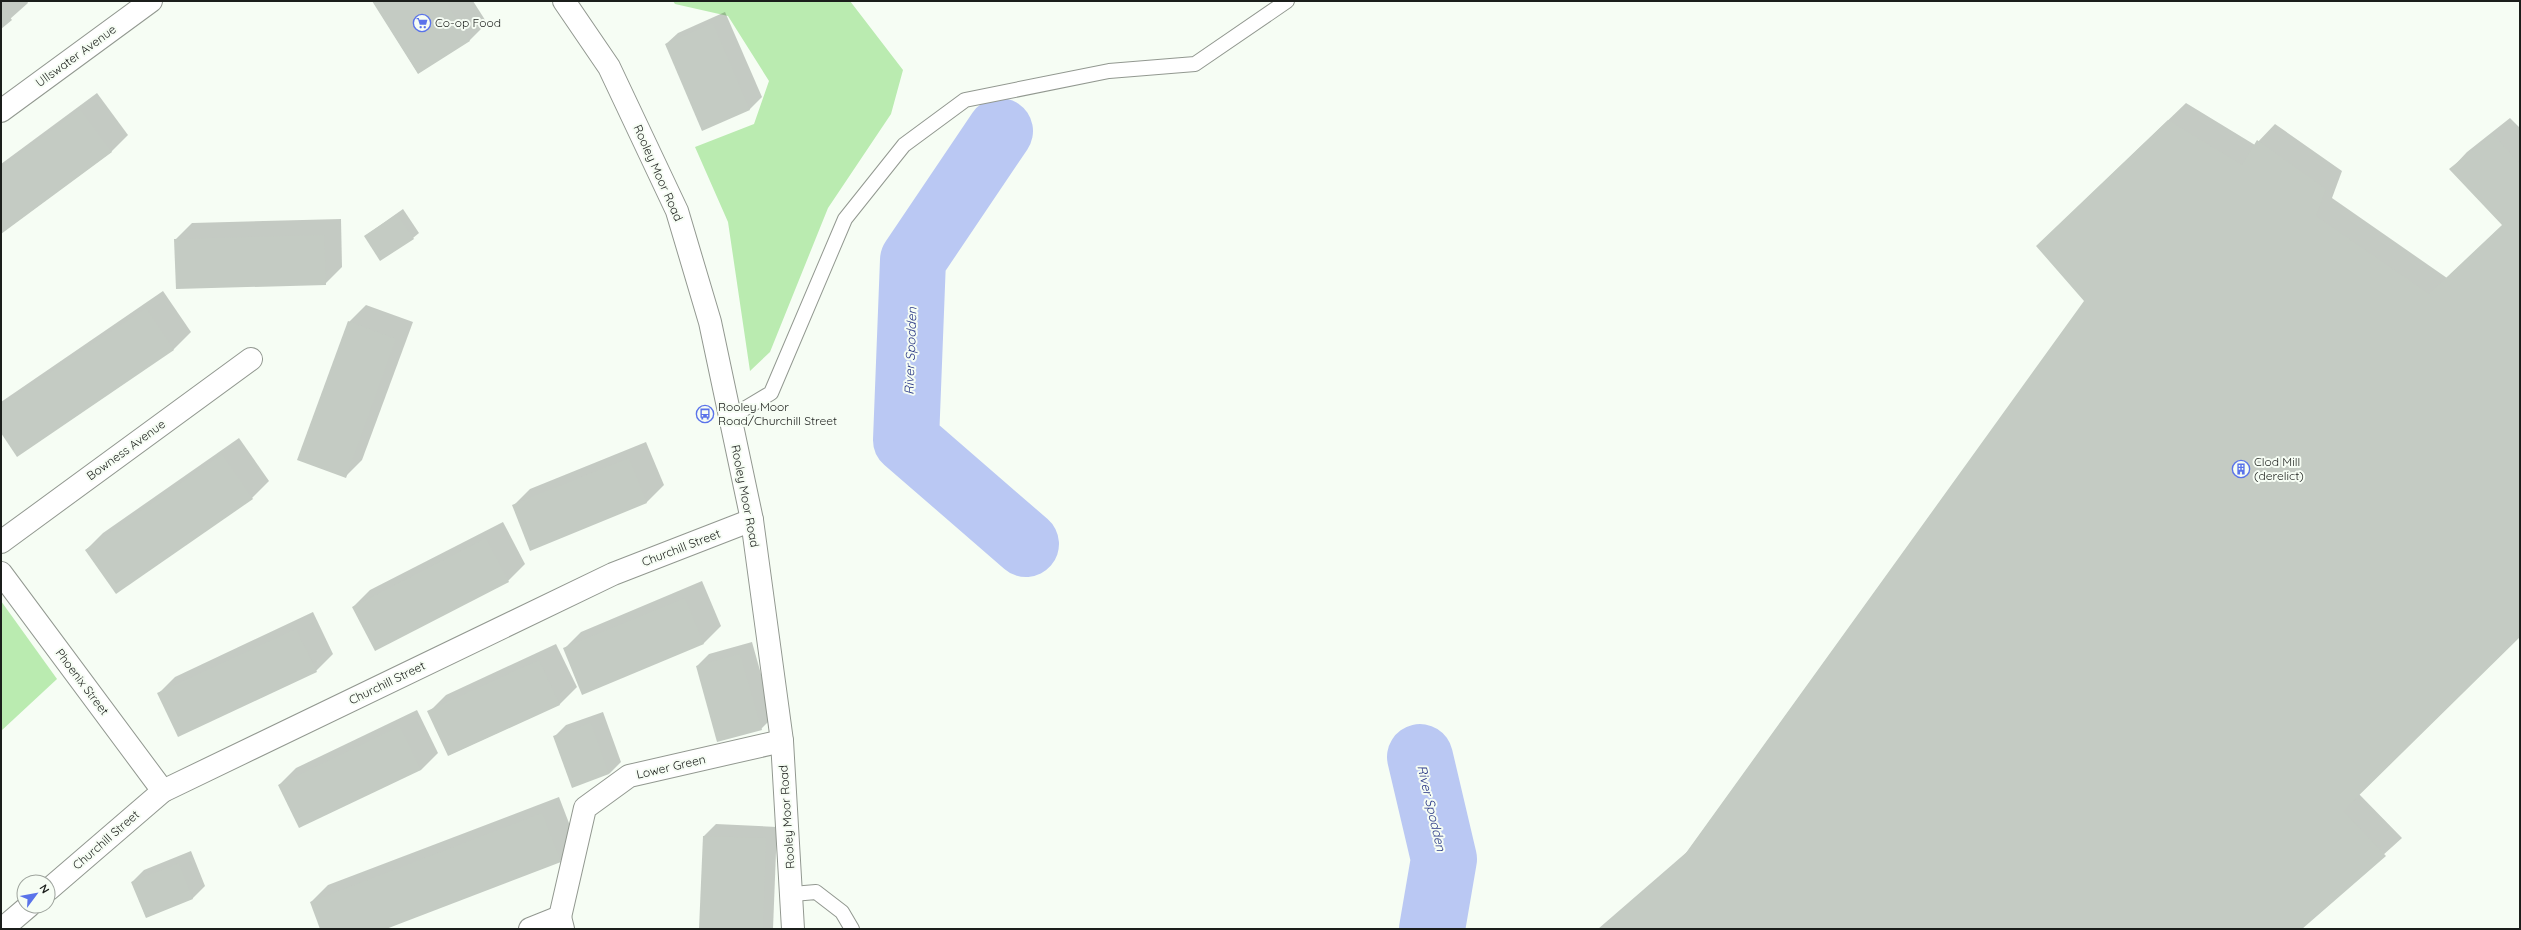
<svg xmlns="http://www.w3.org/2000/svg" width="2521" height="930" font-family="Quicksand,sans-serif">
  <style>
    .green { fill: #baebb0 }
    .shadow { fill: #0003 }
    .lines { fill: none; stroke-linecap: round; stroke-linejoin: round }
    .river { stroke: #bac8f3; stroke-width: 66 }
    .building { fill: #c4cbc3 }
    .service-casing { stroke: #929890; stroke-width: 16 }
    .minor-casing { stroke: #929890; stroke-width: 24 }
    .service { stroke: #fff; stroke-width: 14 }
    .minor { stroke: #fff; stroke-width: 22 }
    .labels { text-anchor: middle; stroke-width: 4; stroke-linejoin: round; paint-order: stroke }
    .poi-label { font-size: 12px; fill: #1b1e1b; stroke: #f6fdf4; text-anchor: start }
    .street-label { font-size: 12px; fill: #1b1e1b; stroke: #f6fdf4 }
    .water-label { font-size: 13px; font-style: italic; fill: #283685; stroke: #f6fdf4 }
  </style>
  <rect width="100%" height="100%" fill="#f6fdf4"/>
  <g class="green">
    <polygon points="673,1 850,1 903,70 891,114 828,208 770,352 750,371 728,222 695,147 754,124 769,81 728,16 675,4"/>
    <polygon points="1,601 57,679 1,731"/>
  </g>
  <g class="shadow">
    <polygon points="1,1 27,1 28,3 1,27"/>
    <polygon points="373,1 473,1 487,23 470,40 418,73"/>
    <polygon points="725,12 762,97 750,109 703,129 666,44 678,33"/>
    <polygon points="97,93 128,135 111,152 1,233 1,164"/>
    <polygon points="2186,103 2255,145 2275,124 2342,171 2332,198 2447,278 2503,225 2451,169 2467,152 2510,118 2520,128 2520,636 2359,794 2402,838 2301,929 1598,929 1688,851 2085,301 2055,229"/>
    <polygon points="403,209 419,233 413,238 365,236"/>
    <polygon points="341,219 342,267 325,284 175,240 192,223"/>
    <polygon points="163,291 191,332 174,349 17,455 1,431 1,402"/>
    <polygon points="366,305 413,322 362,460 345,477 349,322"/>
    <polygon points="239,438 269,481 252,498 86,550 103,533"/>
    <polygon points="646,442 664,485 647,502 513,506 530,489"/>
    <polygon points="503,522 525,564 508,581 353,607 370,590"/>
    <polygon points="702,581 721,626 704,643 564,649 581,632"/>
    <polygon points="313,612 333,654 316,671 158,694 175,677"/>
    <polygon points="752,642 773,717 761,729 697,666 709,654"/>
    <polygon points="556,644 577,687 560,704 449,755 429,712 446,695"/>
    <polygon points="417,710 438,753 421,770 279,785 296,768"/>
    <polygon points="603,712 621,762 609,774 554,737 566,725"/>
    <polygon points="559,797 577,844 560,861 384,929 321,929 311,902 328,885"/>
    <polygon points="716,824 777,827 773,929 700,929 704,836"/>
    <polygon points="191,851 205,886 193,898 146,917 132,882 144,870"/>
  </g>
  <g class="lines">
    <g class="river">
      <polyline points="1000,131 913,260 906,440 1026,544"/>
      <polyline points="1420,757 1444,859 1432,929"/>
    </g>
  </g>
  <g class="building">
    <polygon points="372,1 454,1 448,5 470,41 418,74"/>
    <polygon points="1,5 12,20 1,29"/>
    <polygon points="713,23 750,110 702,131 665,44"/>
    <polygon points="80,109 112,152 1,234 1,167"/>
    <polygon points="2168,120 2242,165 2257,140 2326,189 2316,216 2429,294 2502,225 2449,169 2493,134 2520,164 2520,637 2343,811 2386,856 2302,929 1600,929 1683,857 2084,301 2036,246"/>
    <polygon points="397,214 414,239 380,261 364,236"/>
    <polygon points="324,235 326,285 176,289 174,239"/>
    <polygon points="146,308 174,350 17,457 1,433 1,405"/>
    <polygon points="348,321 396,339 346,478 297,460"/>
    <polygon points="222,454 253,499 116,594 85,550"/>
    <polygon points="629,458 647,503 530,551 512,505"/>
    <polygon points="486,538 509,582 375,651 352,607"/>
    <polygon points="685,598 704,644 582,695 563,648"/>
    <polygon points="296,629 317,672 178,737 157,693"/>
    <polygon points="740,654 762,730 717,742 696,666"/>
    <polygon points="539,660 560,705 448,756 427,711"/>
    <polygon points="591,723 609,774 572,788 553,736"/>
    <polygon points="400,726 421,770 299,828 278,785"/>
    <polygon points="542,813 561,862 386,929 320,929 310,902"/>
    <polygon points="703,836 766,838 763,929 699,929"/>
    <polygon points="179,863 193,899 146,918 131,882"/>
  </g>
  <g class="lines">
    <defs>
      <g id="service">
        <polyline points="729,418 771,393 845,219 904,145 965,100 1109,71 1195,64 1287,1"/>
        <polyline points="793,894 816,892 842,912 852,929"/>
      </g>
      <g id="minor">
        <polyline points="564,1 609,67 677,211 710,322 752,520 782,741 793,929"/>
        <polyline points="1,111 151,1"/>
        <polyline points="1,542 251,359"/>
        <polyline points="1,573 163,791"/>
        <polyline points="48,890 163,791 613,574 752,520"/>
        <polyline points="560,917 585,808 629,776 782,741"/>
        <polyline points="2,929 29,906"/>
        <polyline points="530,929 560,917 563,929"/>
      </g>
    </defs>
    <use href="#service" class="service-casing"/>
    <use href="#minor" class="minor-casing"/>
    <use href="#service" class="service"/>
    <use href="#minor" class="minor"/>
  </g>
  <defs>
    <symbol id="supermarket-ring" viewBox="-11 -11 22 22"><circle r="9.5" fill="#f6fdf4" stroke="#5a73ea" stroke-width="1.5"/><path d="M-6-5.5h2.5l.6 2H6L4.5 2H-2.5L-4.4-4H-6ZM-1.5 3.2a1.3 1.3 0 1 0 .1 0ZM3 3.2a1.3 1.3 0 1 0 .1 0Z" fill="#5a73ea"/></symbol>
    <symbol id="bus-ring" viewBox="-11 -11 22 22"><circle r="9.5" fill="#f6fdf4" stroke="#5a73ea" stroke-width="1.5"/><path d="M-5-6H5V4H4V6H2V4H-2V6H-4V4H-5ZM-3.5-4V0h7V-4ZM-3.5 1.2v1.5H-2V1.2ZM2 1.2v1.5H3.5V1.2Z" fill="#5a73ea"/></symbol>
    <symbol id="building-ring" viewBox="-11 -11 22 22"><circle r="9.5" fill="#f6fdf4" stroke="#5a73ea" stroke-width="1.5"/><path d="M-4-6H4V6H1V3H-1V6H-4ZM-2.5-4.3h1.7v1.8h-1.7ZM.8-4.3h1.7v1.8H.8ZM-2.5-1h1.7V.8h-1.7ZM.8-1h1.7V.8H.8Z" fill="#5a73ea"/></symbol>
  </defs>
  <g fill-rule="evenodd">
    <use href="#supermarket-ring" x="412" y="13" width="20" height="20"/>
    <use href="#bus-ring" x="695" y="404" width="20" height="20"/>
    <use href="#building-ring" x="2231" y="459" width="20" height="20"/>
  </g>
  <g class="labels">
    <g class="poi-label">
      <text x="435" y="27">Co-op Food</text>
      <text x="718" y="411">Rooley Moor<tspan x="718" dy="14">Road/Churchill Street</tspan></text>
      <text x="2254" y="466">Clod Mill<tspan x="2254" dy="14">(derelict)</tspan></text>
    </g>
    <g class="street-label">
      <text transform="translate(76 56) rotate(-36)" y="4">Ullswater Avenue</text>
      <text transform="translate(658 173) rotate(66)" y="4">Rooley Moor Road</text>
      <text transform="translate(126 450) rotate(-36)" y="4">Bowness Avenue</text>
      <text transform="translate(745 496) rotate(79)" y="4">Rooley Moor Road</text>
      <text transform="translate(681 548) rotate(-21)" y="4">Churchill Street</text>
      <text transform="translate(82 682) rotate(53)" y="4">Phoenix Street</text>
      <text transform="translate(387 683) rotate(-26)" y="4">Churchill Street</text>
      <text transform="translate(671 767) rotate(-13)" y="4">Lower Green</text>
      <text transform="translate(787 817) rotate(-94)" y="4">Rooley Moor Road</text>
      <text transform="translate(106 840) rotate(-41)" y="4">Churchill Street</text>
    </g>
    <g class="water-label">
      <text transform="translate(910 351) rotate(-88)" y="5">River Spodden</text>
      <text transform="translate(1432 808) rotate(77)" y="5">River Spodden</text>
    </g>
  </g>
  <rect width="2521" height="930" fill="none" stroke="#1b1e1b" stroke-width="4"/>
  <g transform="translate(36 894) rotate(58)"><circle r="19" fill="#f6fdf4" stroke="#9ea49d"/>
  <path d="M0-3L7 15L0 10L-7 15Z" fill="#5a73ea"/>
  <text y="-6" font-size="11" font-weight="bold" text-anchor="middle" fill="#1b1e1b">N</text>
  </g>
</svg>
